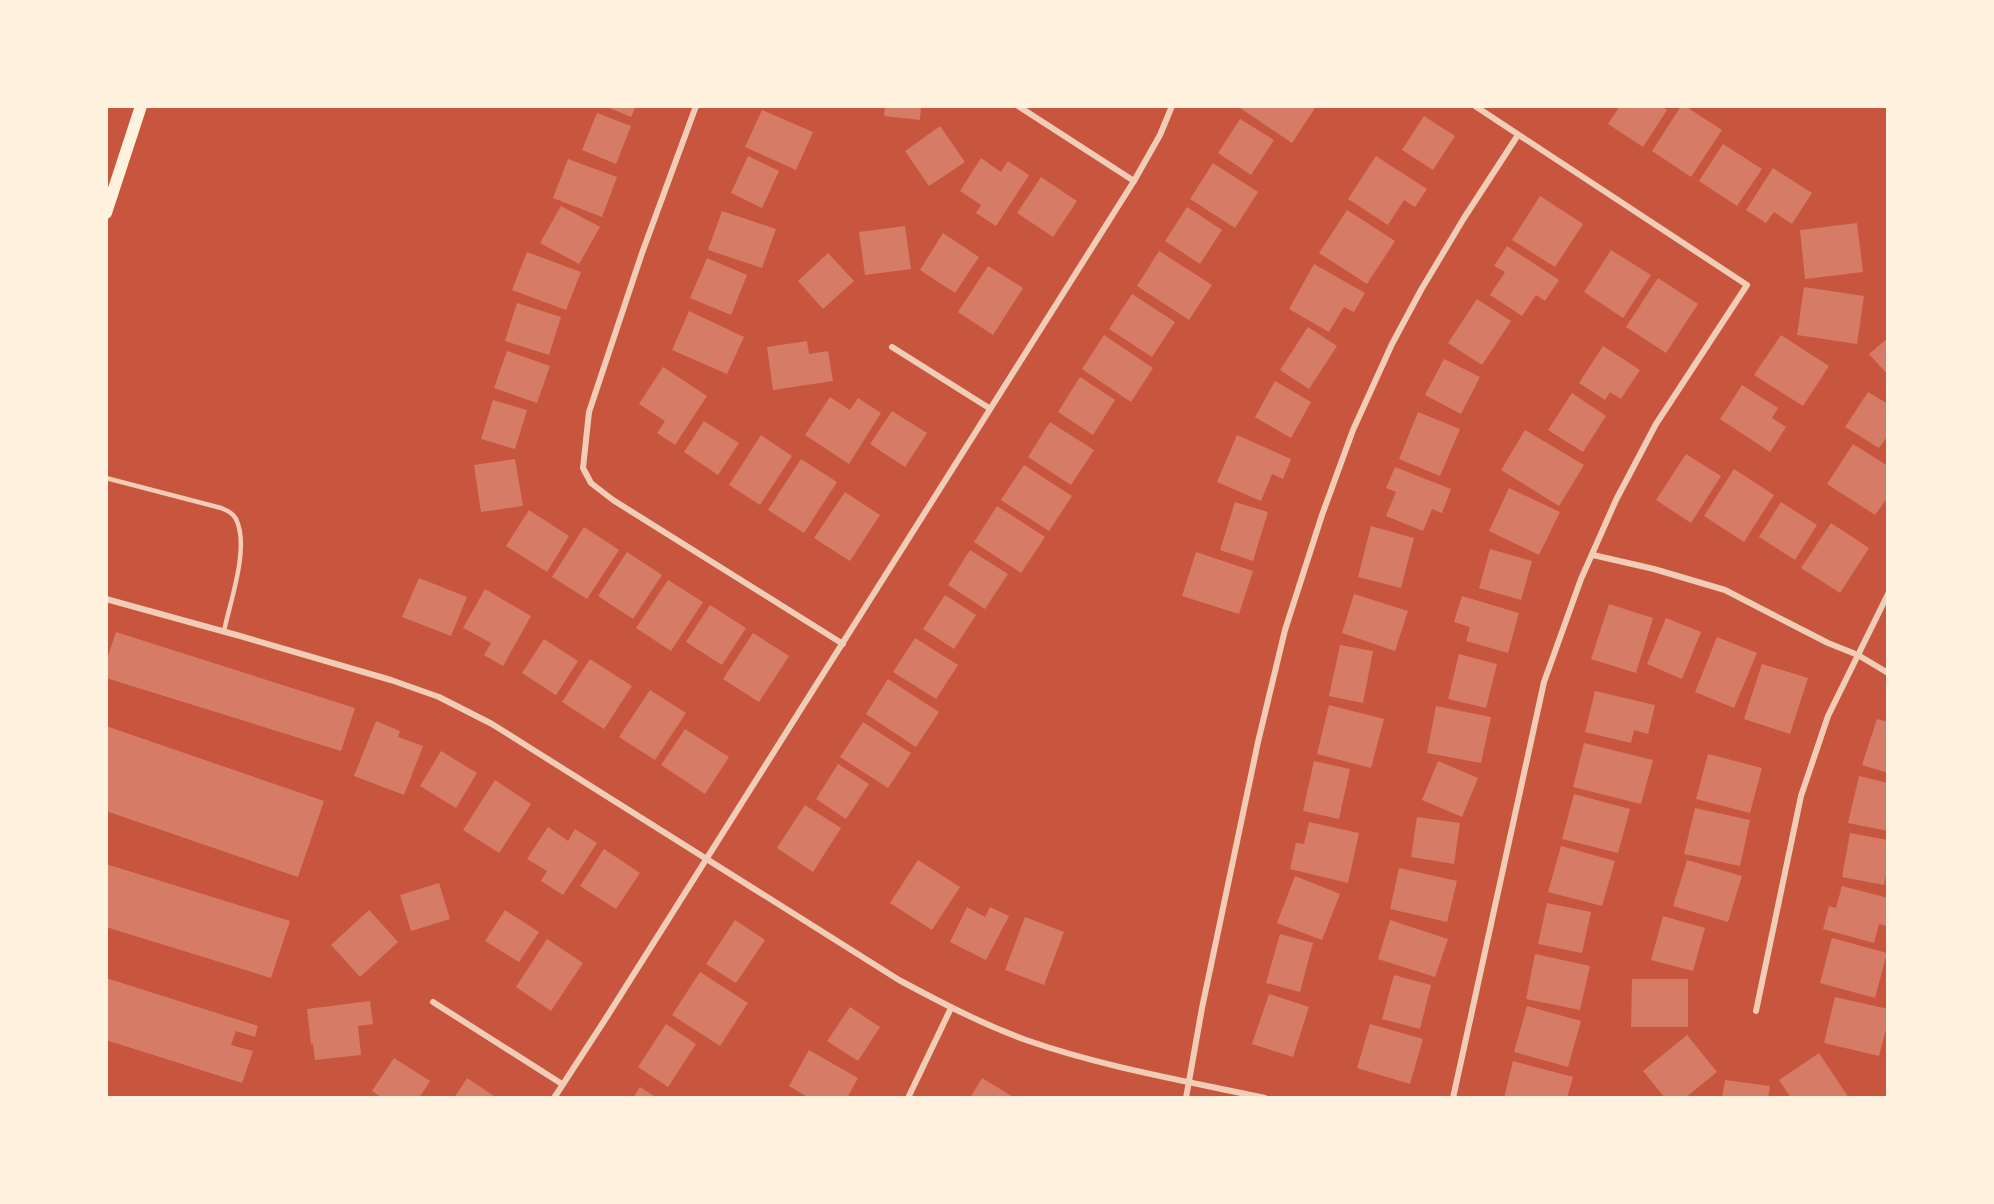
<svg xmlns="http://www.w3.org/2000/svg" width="1994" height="1204" font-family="'Zilla Slab',serif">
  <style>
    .building { fill: #d67c66 }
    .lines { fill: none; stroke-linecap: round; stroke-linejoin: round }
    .service { stroke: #f1ccb7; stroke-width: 4.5 }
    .minor { stroke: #f1ccb7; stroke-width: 6 }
    .secondary { stroke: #fff3e0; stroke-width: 12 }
  </style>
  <rect width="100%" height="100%" fill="#c8553d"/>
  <g class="building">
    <polygon points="605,106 636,106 631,117"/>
    <polygon points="885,106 921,106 920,120 884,116"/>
    <polygon points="1237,106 1312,106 1315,108 1292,143"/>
    <polygon points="1620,106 1661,106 1667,110 1643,147 1608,124"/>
    <polygon points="1681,106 1685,106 1722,130 1691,177 1652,151"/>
    <polygon points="762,110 813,132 796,170 745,147"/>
    <polygon points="597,113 631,126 616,164 582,150"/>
    <polygon points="1424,116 1455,136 1433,170 1402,150"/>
    <polygon points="1240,119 1274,140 1251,175 1218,153"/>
    <polygon points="940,126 965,162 929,186 905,151"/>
    <polygon points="1723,144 1762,169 1737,206 1699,181"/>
    <polygon points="748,156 779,171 762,208 731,193"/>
    <polygon points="1376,156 1427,189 1415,207 1404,200 1388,225 1348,199"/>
    <polygon points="981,158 1001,172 1008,161 1029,175 996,226 976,213 981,205 960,191"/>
    <polygon points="568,159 617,177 602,217 553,198"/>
    <polygon points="1213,163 1258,192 1235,228 1190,199"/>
    <polygon points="1773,168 1812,193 1792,224 1774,212 1766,223 1746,210"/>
    <polygon points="1041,177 1077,201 1053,237 1017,213"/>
    <polygon points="1540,196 1583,224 1555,267 1512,240"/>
    <polygon points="561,206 600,227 579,264 540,243"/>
    <polygon points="1187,207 1222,230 1200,264 1165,241"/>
    <polygon points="1347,210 1395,241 1367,284 1319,253"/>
    <polygon points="722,211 776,229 762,268 708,250"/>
    <polygon points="1857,223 1863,272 1805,279 1800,230"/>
    <polygon points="905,226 911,269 865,275 859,232"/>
    <polygon points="943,233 979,257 955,293 920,270"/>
    <polygon points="1507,246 1559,280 1545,301 1536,295 1522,316 1490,295 1505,272 1494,266"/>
    <polygon points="1611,250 1651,275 1623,318 1584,292"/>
    <polygon points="1159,251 1212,285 1189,320 1137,286"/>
    <polygon points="527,252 581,272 566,310 512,290"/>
    <polygon points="828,253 854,281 823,309 798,281"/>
    <polygon points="707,258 747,275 731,315 690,298"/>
    <polygon points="1314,264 1365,293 1354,312 1344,307 1329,332 1289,309"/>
    <polygon points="988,266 1023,288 993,335 958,312"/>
    <polygon points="1658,278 1698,304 1666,353 1626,327"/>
    <polygon points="1804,287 1864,296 1857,344 1797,335"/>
    <polygon points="1132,294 1175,322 1152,357 1109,329"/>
    <polygon points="1477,299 1511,321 1482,365 1448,343"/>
    <polygon points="517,303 561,317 549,355 505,341"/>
    <polygon points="689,311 744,337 727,374 672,350"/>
    <polygon points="1308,327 1337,346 1309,389 1280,370"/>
    <polygon points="1104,335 1153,368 1131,402 1082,369"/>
    <polygon points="1781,335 1829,366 1803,406 1754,375"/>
    <polygon points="1888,338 1888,375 1869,354"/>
    <polygon points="807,341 809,354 828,351 833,381 773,390 767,347"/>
    <polygon points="1603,346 1640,370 1621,399 1610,392 1605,400 1579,383"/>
    <polygon points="507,351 550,366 537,403 494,388"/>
    <polygon points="1444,359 1480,377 1461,414 1425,395"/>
    <polygon points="663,367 707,396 675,445 657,433 665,421 639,404"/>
    <polygon points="1080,377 1115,400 1093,435 1058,412"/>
    <polygon points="1275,381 1311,402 1291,438 1255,417"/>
    <polygon points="1742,385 1778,408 1772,418 1786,427 1770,452 1720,419"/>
    <polygon points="1868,392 1888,404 1888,435 1879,448 1845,427"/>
    <polygon points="1572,393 1606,416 1583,452 1548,430"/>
    <polygon points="830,397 850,410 858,398 881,413 849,464 805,435"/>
    <polygon points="493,400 527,410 515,449 481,439"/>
    <polygon points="892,411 927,433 905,467 870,444"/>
    <polygon points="1418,412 1460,429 1440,476 1399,459"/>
    <polygon points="704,421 739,443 718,475 684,452"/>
    <polygon points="1050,422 1094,450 1071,485 1028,457"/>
    <polygon points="1525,430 1584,465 1559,506 1501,470"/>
    <polygon points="761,435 792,456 760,505 729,485"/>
    <polygon points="1237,435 1291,459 1283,479 1272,474 1261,501 1217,482"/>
    <polygon points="1853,444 1888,466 1888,497 1875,515 1827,484"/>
    <polygon points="1686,454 1721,476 1691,523 1656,500"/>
    <polygon points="515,459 523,506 481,512 474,465"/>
    <polygon points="801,459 837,482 804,533 768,510"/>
    <polygon points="1024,465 1072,496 1049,531 1001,500"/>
    <polygon points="1395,467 1451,489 1442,513 1432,509 1423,531 1386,516 1396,492 1386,488"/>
    <polygon points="1734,469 1774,495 1744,542 1704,516"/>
    <polygon points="1509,488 1560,512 1539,555 1489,531"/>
    <polygon points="845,492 880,515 850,561 814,538"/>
    <polygon points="1235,502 1268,512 1253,561 1220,550"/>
    <polygon points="1781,502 1817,525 1795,560 1759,537"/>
    <polygon points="997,506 1045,537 1021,573 974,542"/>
    <polygon points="529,510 569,536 547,572 506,546"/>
    <polygon points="1831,523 1869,548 1840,593 1801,568"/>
    <polygon points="1371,526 1414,538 1401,588 1358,577"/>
    <polygon points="584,527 619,550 587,599 552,577"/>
    <polygon points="1490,549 1532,561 1521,600 1479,588"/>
    <polygon points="970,550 1008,574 985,609 948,585"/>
    <polygon points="627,552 662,575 633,619 598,596"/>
    <polygon points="1196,552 1253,571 1239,614 1182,596"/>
    <polygon points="419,578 467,597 451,636 402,617"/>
    <polygon points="668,580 703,602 671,651 636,628"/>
    <polygon points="485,589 531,616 503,666 484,655 491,643 463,628"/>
    <polygon points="1354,594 1408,611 1395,651 1342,633"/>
    <polygon points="945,595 976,615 954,649 923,629"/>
    <polygon points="1462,596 1519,613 1508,653 1466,641 1470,627 1454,622"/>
    <polygon points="1609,604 1653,618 1636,673 1591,659"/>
    <polygon points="710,605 746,628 722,665 686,642"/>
    <polygon points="1666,618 1701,632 1682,679 1647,664"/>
    <polygon points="116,632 355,708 341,751 106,678 106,662"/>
    <polygon points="753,633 789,656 759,702 723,679"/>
    <polygon points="1717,637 1757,653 1734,708 1695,692"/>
    <polygon points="915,638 958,665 936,699 893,672"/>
    <polygon points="544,639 578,661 556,695 522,673"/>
    <polygon points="1340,645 1373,651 1363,703 1329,696"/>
    <polygon points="1459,654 1497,664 1486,708 1448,699"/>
    <polygon points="590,659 632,686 604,729 562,702"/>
    <polygon points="1762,664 1808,678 1790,734 1744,719"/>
    <polygon points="888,679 939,712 916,747 866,714"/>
    <polygon points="650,690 686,713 655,760 619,737"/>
    <polygon points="1595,691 1655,705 1648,734 1634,730 1631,743 1585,732"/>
    <polygon points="1329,705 1384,719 1371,768 1317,754"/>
    <polygon points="1436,706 1491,717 1481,763 1427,753"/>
    <polygon points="1877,719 1888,722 1888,773 1862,765"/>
    <polygon points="376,721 400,731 398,737 423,746 404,795 354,776"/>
    <polygon points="863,722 911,753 888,788 840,757"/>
    <polygon points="106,726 324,801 298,877 106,811"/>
    <polygon points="685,729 729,757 705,794 661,765"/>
    <polygon points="1584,743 1653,760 1641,804 1573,787"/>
    <polygon points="441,751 477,773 456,808 420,786"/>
    <polygon points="1708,754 1762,768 1750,813 1696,799"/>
    <polygon points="1314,761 1350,769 1339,819 1303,811"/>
    <polygon points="1438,761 1478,778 1462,817 1422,800"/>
    <polygon points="838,764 869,784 846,819 816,799"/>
    <polygon points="1859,776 1888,783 1888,831 1848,823"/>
    <polygon points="495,780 531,804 499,853 463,830"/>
    <polygon points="1574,794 1630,809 1618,853 1562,839"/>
    <polygon points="805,805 841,828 813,872 777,848"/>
    <polygon points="1695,808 1750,820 1740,866 1684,854"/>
    <polygon points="1417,817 1460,823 1454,864 1411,857"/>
    <polygon points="1309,822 1359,833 1348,883 1290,869 1296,843 1304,844"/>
    <polygon points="548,827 568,841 575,829 597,843 563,895 541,881 547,871 527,859"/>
    <polygon points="1850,833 1888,840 1888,866 1884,885 1842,877"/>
    <polygon points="1561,846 1615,861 1602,906 1548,892"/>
    <polygon points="604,849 640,873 616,909 580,886"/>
    <polygon points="918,860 960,887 932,930 890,903"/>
    <polygon points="1687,860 1742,876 1728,922 1673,906"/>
    <polygon points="106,864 290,921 271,978 106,927"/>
    <polygon points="1399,868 1457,881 1447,922 1390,909"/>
    <polygon points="1295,876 1340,894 1322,940 1277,923"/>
    <polygon points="439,883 450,919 411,931 400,895"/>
    <polygon points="1842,886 1888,898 1886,926 1879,924 1874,943 1823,929 1829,906 1836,908"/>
    <polygon points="1547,903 1591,912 1582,953 1538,944"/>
    <polygon points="967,907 985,917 990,907 1009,916 986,960 950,942"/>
    <polygon points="369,910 398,942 360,977 331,945"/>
    <polygon points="505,910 539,932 519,962 485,941"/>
    <polygon points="1663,916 1705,928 1693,971 1651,960"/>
    <polygon points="1025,917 1064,932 1044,985 1005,970"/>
    <polygon points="735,920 765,940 736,983 706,964"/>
    <polygon points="1390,920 1448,939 1435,977 1378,959"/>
    <polygon points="1280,934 1313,943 1300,992 1266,983"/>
    <polygon points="1832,938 1887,953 1875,998 1820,983"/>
    <polygon points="547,939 583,963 551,1011 516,987"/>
    <polygon points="1535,954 1590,966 1580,1010 1526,999"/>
    <polygon points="700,972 748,1003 720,1046 672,1015"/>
    <polygon points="1394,975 1431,985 1420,1029 1382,1019"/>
    <polygon points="106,978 258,1026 255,1037 236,1031 231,1045 253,1051 242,1083 106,1040"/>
    <polygon points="1632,979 1688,979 1688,1027 1631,1027"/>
    <polygon points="1269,994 1309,1007 1293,1057 1252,1044"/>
    <polygon points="1835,997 1888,1009 1888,1022 1879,1056 1824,1043"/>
    <polygon points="370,1001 373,1024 358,1026 361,1055 315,1060 313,1044 311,1044 307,1009"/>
    <polygon points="1527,1006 1581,1021 1568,1067 1514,1052"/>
    <polygon points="850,1007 880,1027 858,1061 827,1041"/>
    <polygon points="666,1024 696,1044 668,1087 638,1067"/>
    <polygon points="1370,1024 1423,1039 1410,1084 1357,1068"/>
    <polygon points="1687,1035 1717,1072 1685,1098 1665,1098 1643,1071"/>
    <polygon points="809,1050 858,1078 847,1098 809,1098 789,1086"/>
    <polygon points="1819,1053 1849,1098 1791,1098 1779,1080"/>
    <polygon points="394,1058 430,1081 419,1098 382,1098 372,1091"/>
    <polygon points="1513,1061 1573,1077 1567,1098 1504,1098"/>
    <polygon points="467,1078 497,1098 454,1098"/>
    <polygon points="982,1078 1015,1098 970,1098"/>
    <polygon points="1725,1080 1770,1086 1768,1098 1722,1098"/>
    <polygon points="640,1087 657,1098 633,1098"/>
  </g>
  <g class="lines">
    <path class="service" d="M106,478l115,30c7,3 12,5 15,11 14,28 -6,83 -12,112"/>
    <g class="minor">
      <polyline points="696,106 642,253 589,412 583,468 591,483 613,500 843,644"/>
      <polyline points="1018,106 1134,181"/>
      <polyline points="892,347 989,408"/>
      <polyline points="1593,555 1654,569 1725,590 1828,643 1858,655 1888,673"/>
      <path d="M106,599l134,37 151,44 48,17 53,27 407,256c41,22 83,44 127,60 77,27 160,41 239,58"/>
      <polyline points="433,1002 562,1084"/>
      <polyline points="1756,1011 1801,796 1828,716 1888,594"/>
      <polyline points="554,1098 608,1015 1134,181 1160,135 1172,106"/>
      <polyline points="908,1098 951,1008"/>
      <polyline points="1186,1098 1202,1008 1258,742 1285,630 1322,515 1353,430 1392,344 1421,290 1464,218 1518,135"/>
      <polyline points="1453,1098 1544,682 1581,579 1616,500 1656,424 1747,285 1475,106"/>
    </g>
    <polyline class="secondary" points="106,213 141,106"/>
  </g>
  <rect width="1994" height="1204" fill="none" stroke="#fff3e0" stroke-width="216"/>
</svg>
